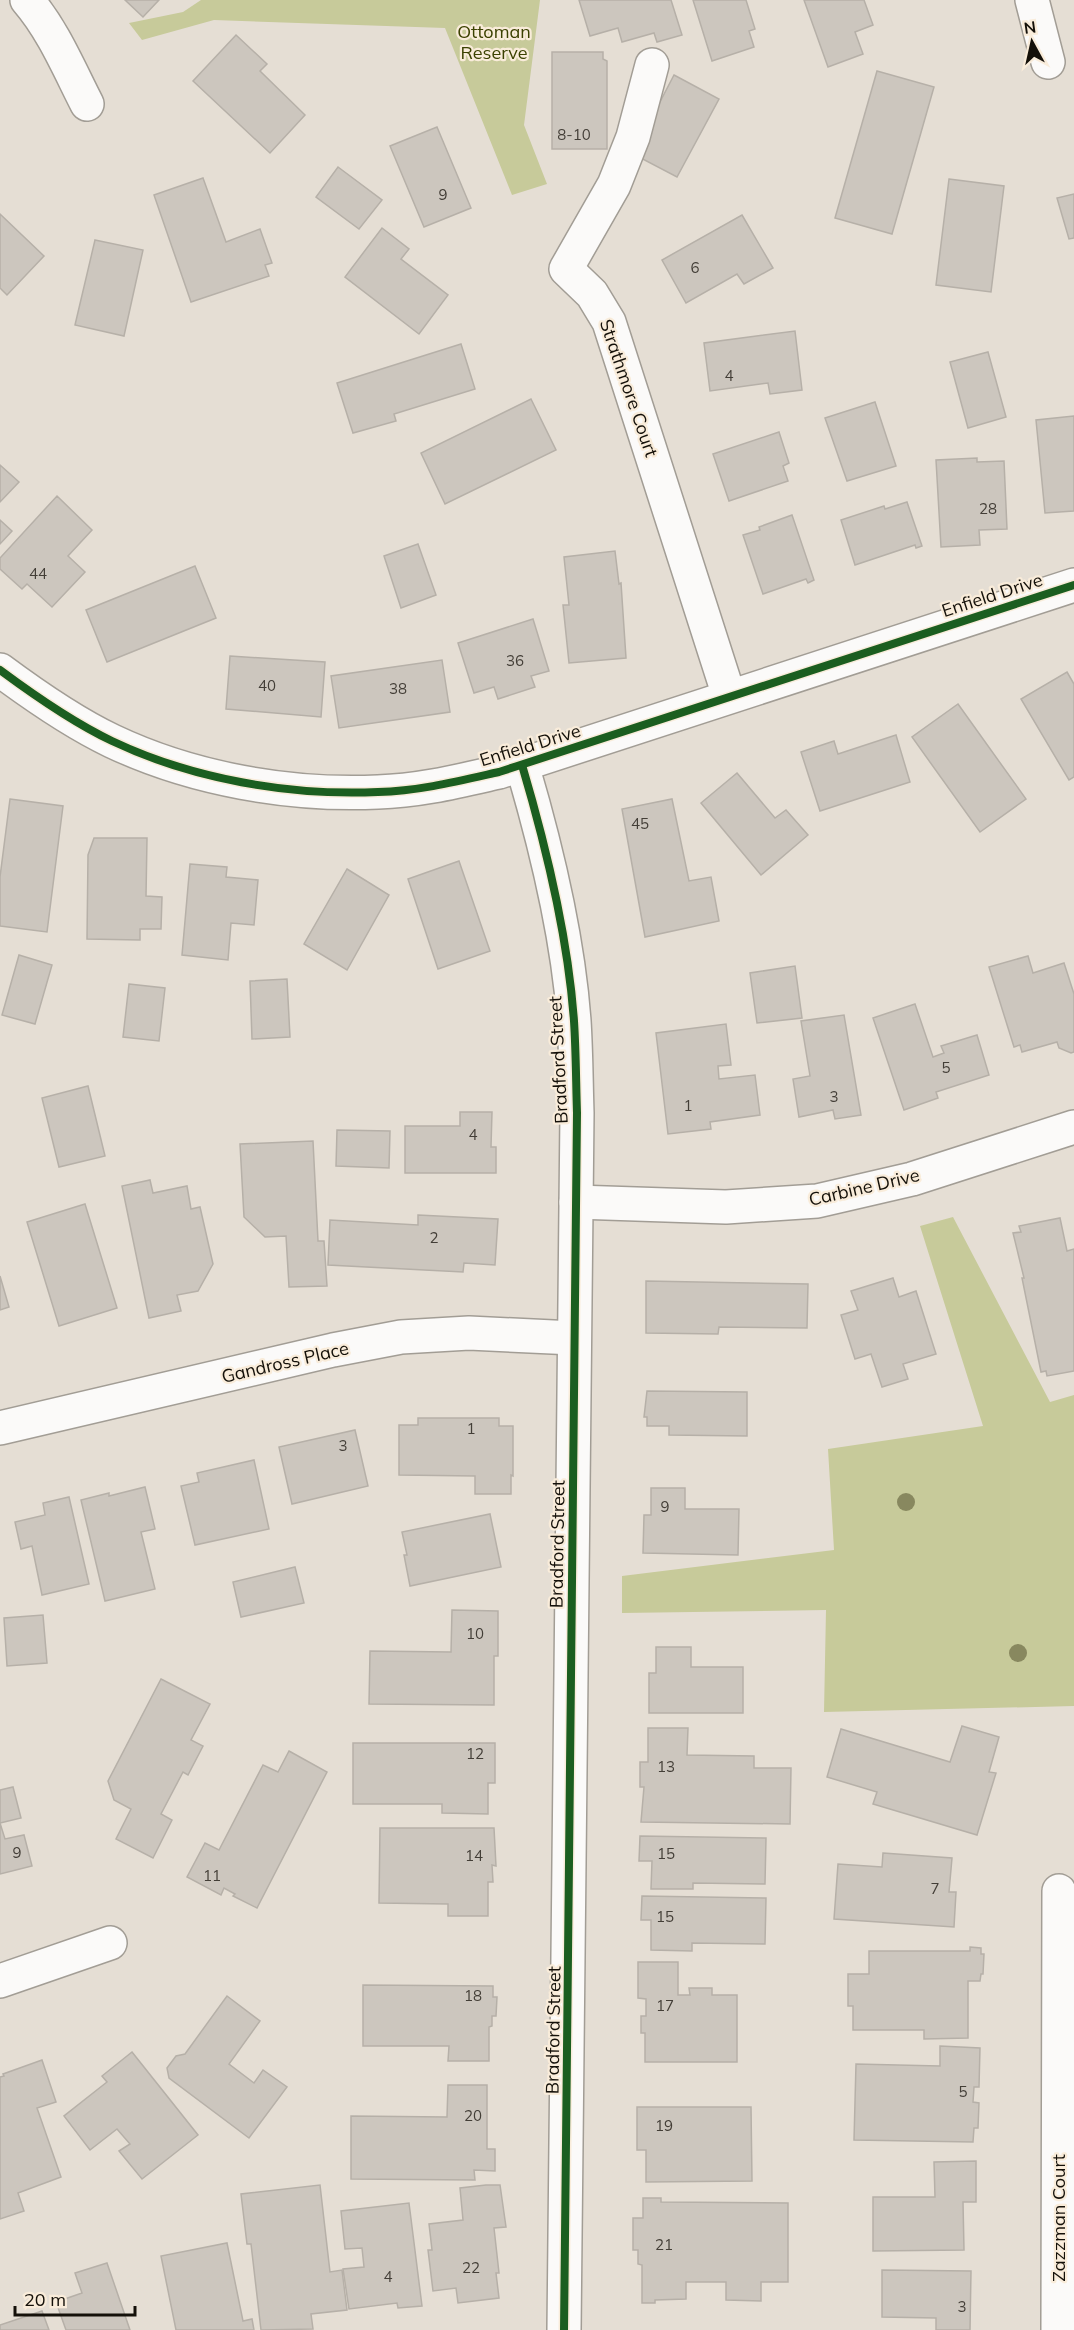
<svg xmlns="http://www.w3.org/2000/svg" width="1074" height="2330" font-family="Mulish,sans-serif">
<style>
.green{fill:#c7ca9a}
.building{fill:#ccc6be;stroke:#b6b0a8;stroke-width:1.5}
.lines{fill:none;stroke-linecap:round;stroke-linejoin:round}
.minor-casing{stroke:#a29d95;stroke-width:36}
.minor{stroke:#fbfaf9;stroke-width:33}
.cycleway-casing{stroke:#f9ecda;stroke-width:11}
.cycleway{stroke:#1b5e20;stroke-width:8}
.tree{fill:#88885f}
.labels{text-anchor:middle;dominant-baseline:central;stroke-width:4.5;stroke-linejoin:round;paint-order:stroke}
.number-label{font-size:15px;fill:#433e37}
.park-label{font-size:18px;fill:#3b4100;stroke:#f9ecda}
.street-label{font-size:18px;fill:#141009;stroke:#f9ecda}
</style>
<rect width="100%" height="100%" fill="#e5ded4"/>
<!-- green -->
<g class="green">
<path d="M 201,0 L 540,0 L 524,125 L 547,184 L 512,195 L 445,28 L 214,20 L 142,40 L 129,23 L 183,12 Z"/>
<path d="M 953,1217 L 1050,1402 L 1074,1395 L 1074,1706 L 824,1712 L 826,1610 L 622,1613 L 622,1576 L 834,1550 L 828,1449 L 983,1426 L 920,1226 Z"/>
</g>
<!-- building -->
<g class="building">
<path d="M 125,0 L 159,0 L 143,17 Z"/>
<path d="M 579,0 L 671,0 L 682,35 L 657,42 L 654,33 L 622,42 L 618,28 L 590,36 Z"/>
<path d="M 693,0 L 746,0 L 755,29 L 749,31 L 754,47 L 712,61 Z"/>
<path d="M 804,0 L 864,0 L 873,25 L 855,32 L 863,54 L 828,67 Z"/>
<path d="M 236,35 L 267,64 L 260,71 L 305,115 L 270,153 L 193,81 Z"/>
<path d="M 552,52 L 603,52 L 603,59 L 607,61 L 607,149 L 552,149 Z"/>
<path d="M 877,71 L 934,87 L 892,234 L 835,218 Z"/>
<path d="M 674,75 L 719,99 L 677,177 L 633,154 Z"/>
<path d="M 437,127 L 471,208 L 424,227 L 390,146 Z"/>
<path d="M 338,167 L 382,200 L 359,229 L 316,197 Z"/>
<path d="M 203,178 L 226,242 L 260,229 L 272,263 L 265,265 L 269,276 L 191,302 L 154,195 Z"/>
<path d="M 949,179 L 1004,186 L 991,292 L 936,285 Z"/>
<path d="M 1074,194 L 1074,238 L 1069,239 L 1057,198 Z"/>
<path d="M 0,214 L 44,256 L 7,295 L 0,288 Z"/>
<path d="M 742,215 L 773,268 L 744,284 L 737,274 L 686,303 L 662,260 Z"/>
<path d="M 382,228 L 409,249 L 401,259 L 448,295 L 419,334 L 345,277 Z"/>
<path d="M 95,240 L 143,250 L 124,336 L 75,325 Z"/>
<path d="M 795,331 L 802,390 L 770,394 L 768,383 L 710,391 L 704,343 Z"/>
<path d="M 461,344 L 475,389 L 394,414 L 396,421 L 353,433 L 337,383 Z"/>
<path d="M 988,352 L 1006,417 L 968,428 L 950,362 Z"/>
<path d="M 531,399 L 556,450 L 445,504 L 421,453 Z"/>
<path d="M 875,402 L 896,466 L 847,481 L 825,418 Z"/>
<path d="M 1074,416 L 1074,511 L 1045,513 L 1036,420 Z"/>
<path d="M 779,432 L 789,463 L 783,466 L 788,481 L 729,501 L 713,454 Z"/>
<path d="M 977,458 L 977,462 L 1004,461 L 1007,529 L 979,530 L 980,545 L 941,547 L 936,460 Z"/>
<path d="M 0,465 L 19,482 L 0,502 Z"/>
<path d="M 57,496 L 92,530 L 68,556 L 85,572 L 52,607 L 27,584 L 22,589 L 0,569 L 0,558 Z"/>
<path d="M 907,502 L 922,546 L 916,548 L 915,545 L 855,565 L 841,520 L 884,506 L 885,509 Z"/>
<path d="M 792,515 L 814,580 L 808,583 L 806,579 L 763,594 L 743,535 L 760,530 L 759,527 Z"/>
<path d="M 0,520 L 12,531 L 0,544 Z"/>
<path d="M 418,544 L 436,595 L 401,608 L 384,556 Z"/>
<path d="M 615,551 L 619,584 L 621,583 L 626,658 L 569,663 L 563,605 L 569,605 L 564,557 Z"/>
<path d="M 195,566 L 216,618 L 107,662 L 86,610 Z"/>
<path d="M 533,619 L 549,671 L 531,676 L 535,687 L 498,699 L 494,687 L 474,693 L 458,643 Z"/>
<path d="M 230,656 L 325,662 L 321,717 L 226,709 Z"/>
<path d="M 442,660 L 450,712 L 339,728 L 331,676 Z"/>
<path d="M 1067,672 L 1074,684 L 1074,777 L 1069,780 L 1021,699 Z"/>
<path d="M 958,704 L 1026,799 L 980,832 L 912,737 Z"/>
<path d="M 896,735 L 910,782 L 820,811 L 801,752 L 834,741 L 838,754 Z"/>
<path d="M 737,773 L 775,818 L 786,810 L 808,835 L 761,875 L 701,803 Z"/>
<path d="M 10,799 L 63,806 L 47,932 L 0,926 L 0,877 Z"/>
<path d="M 672,799 L 689,881 L 711,877 L 719,921 L 645,937 L 622,809 Z"/>
<path d="M 94,838 L 147,838 L 146,896 L 162,897 L 161,929 L 140,929 L 140,940 L 87,939 L 88,855 Z"/>
<path d="M 459,861 L 490,951 L 438,969 L 408,879 Z"/>
<path d="M 190,864 L 227,867 L 226,877 L 258,880 L 254,925 L 231,923 L 228,960 L 182,955 Z"/>
<path d="M 347,869 L 389,895 L 347,970 L 304,944 Z"/>
<path d="M 19,955 L 52,965 L 35,1024 L 2,1015 Z"/>
<path d="M 1028,956 L 1033,973 L 1064,963 L 1074,994 L 1074,1052 L 1071,1053 L 1059,1048 L 1057,1042 L 1022,1052 L 1020,1045 L 1014,1047 L 989,967 Z"/>
<path d="M 795,966 L 802,1018 L 757,1023 L 750,973 Z"/>
<path d="M 287,979 L 290,1037 L 252,1039 L 250,981 Z"/>
<path d="M 129,984 L 165,988 L 159,1041 L 123,1037 Z"/>
<path d="M 915,1004 L 933,1057 L 944,1053 L 941,1046 L 977,1035 L 989,1075 L 936,1092 L 938,1098 L 904,1110 L 873,1018 Z"/>
<path d="M 844,1015 L 861,1115 L 835,1119 L 833,1110 L 799,1117 L 793,1079 L 810,1076 L 801,1021 Z"/>
<path d="M 726,1024 L 731,1065 L 718,1066 L 719,1079 L 755,1075 L 760,1115 L 710,1122 L 711,1129 L 668,1134 L 656,1033 Z"/>
<path d="M 88,1086 L 105,1156 L 59,1167 L 42,1098 Z"/>
<path d="M 460,1112 L 492,1112 L 491,1147 L 496,1147 L 496,1173 L 405,1173 L 405,1126 L 460,1126 Z"/>
<path d="M 337,1130 L 390,1131 L 389,1168 L 336,1166 Z"/>
<path d="M 313,1141 L 318,1241 L 324,1241 L 327,1286 L 289,1287 L 286,1236 L 265,1237 L 244,1217 L 240,1144 Z"/>
<path d="M 150,1180 L 153,1193 L 187,1186 L 191,1209 L 200,1207 L 213,1264 L 198,1291 L 177,1295 L 181,1311 L 149,1318 L 122,1186 Z"/>
<path d="M 85,1204 L 117,1308 L 59,1326 L 27,1222 Z"/>
<path d="M 418,1215 L 498,1219 L 495,1265 L 464,1263 L 463,1272 L 328,1265 L 330,1220 L 418,1225 Z"/>
<path d="M 1060,1218 L 1067,1251 L 1074,1249 L 1074,1371 L 1047,1376 L 1046,1371 L 1041,1372 L 1022,1278 L 1024,1278 L 1013,1233 L 1021,1232 L 1019,1226 Z"/>
<path d="M 0,1276 L 9,1307 L 0,1310 Z"/>
<path d="M 893,1278 L 899,1297 L 916,1291 L 936,1354 L 903,1364 L 908,1379 L 882,1387 L 871,1354 L 855,1359 L 841,1315 L 858,1310 L 851,1291 Z"/>
<path d="M 646,1281 L 808,1284 L 807,1328 L 719,1327 L 718,1334 L 646,1333 Z"/>
<path d="M 647,1391 L 747,1392 L 747,1436 L 669,1435 L 669,1426 L 647,1426 L 647,1417 L 644,1417 Z"/>
<path d="M 418,1418 L 499,1418 L 499,1426 L 513,1426 L 513,1476 L 511,1475 L 511,1494 L 475,1494 L 475,1476 L 399,1475 L 399,1425 L 418,1425 Z"/>
<path d="M 355,1430 L 368,1486 L 292,1504 L 279,1447 Z"/>
<path d="M 254,1460 L 269,1529 L 195,1545 L 181,1486 L 199,1482 L 197,1473 Z"/>
<path d="M 145,1487 L 155,1529 L 141,1532 L 155,1589 L 105,1601 L 81,1500 L 109,1493 L 109,1496 Z"/>
<path d="M 651,1488 L 685,1488 L 685,1509 L 739,1509 L 738,1555 L 643,1553 L 644,1515 L 651,1515 Z"/>
<path d="M 69,1497 L 89,1584 L 42,1595 L 32,1546 L 21,1549 L 15,1522 L 45,1515 L 43,1503 Z"/>
<path d="M 490,1514 L 501,1567 L 410,1586 L 404,1555 L 407,1555 L 402,1532 Z"/>
<path d="M 295,1567 L 304,1603 L 241,1617 L 233,1582 Z"/>
<path d="M 452,1610 L 498,1611 L 498,1656 L 494,1656 L 494,1705 L 369,1704 L 370,1651 L 451,1652 Z"/>
<path d="M 43,1615 L 47,1663 L 7,1666 L 4,1618 Z"/>
<path d="M 656,1647 L 691,1647 L 691,1667 L 743,1667 L 743,1713 L 649,1713 L 649,1673 L 656,1673 Z"/>
<path d="M 161,1679 L 210,1704 L 191,1740 L 203,1746 L 188,1775 L 183,1772 L 161,1814 L 172,1820 L 153,1858 L 116,1839 L 131,1809 L 114,1800 L 108,1781 Z"/>
<path d="M 962,1726 L 999,1737 L 989,1772 L 996,1773 L 977,1835 L 873,1804 L 877,1792 L 827,1777 L 841,1729 L 950,1762 Z"/>
<path d="M 648,1728 L 688,1728 L 687,1755 L 754,1756 L 754,1768 L 791,1768 L 790,1824 L 641,1822 L 644,1787 L 640,1787 L 640,1762 L 648,1762 Z"/>
<path d="M 353,1743 L 495,1743 L 495,1783 L 488,1783 L 488,1814 L 442,1813 L 442,1804 L 353,1804 Z"/>
<path d="M 289,1751 L 327,1772 L 257,1908 L 233,1896 L 235,1894 L 224,1888 L 221,1895 L 187,1877 L 205,1843 L 219,1850 L 263,1765 L 278,1772 Z"/>
<path d="M 13,1787 L 21,1818 L 0,1823 L 5,1839 L 24,1835 L 32,1866 L 0,1874 L 0,1790 Z"/>
<path d="M 380,1828 L 494,1828 L 496,1866 L 492,1865 L 493,1882 L 488,1882 L 488,1916 L 448,1916 L 448,1904 L 379,1903 Z"/>
<path d="M 640,1836 L 766,1838 L 765,1884 L 693,1883 L 693,1889 L 651,1889 L 652,1861 L 639,1861 Z"/>
<path d="M 883,1853 L 952,1858 L 949,1892 L 956,1892 L 954,1927 L 834,1919 L 838,1864 L 882,1867 Z"/>
<path d="M 642,1896 L 766,1898 L 765,1944 L 692,1943 L 692,1951 L 651,1950 L 651,1920 L 641,1920 Z"/>
<path d="M 970,1947 L 981,1948 L 981,1954 L 984,1954 L 983,1974 L 981,1974 L 980,1981 L 968,1981 L 968,2038 L 924,2039 L 924,2030 L 853,2030 L 853,2006 L 848,2006 L 848,1974 L 869,1974 L 869,1951 L 970,1951 Z"/>
<path d="M 638,1962 L 678,1962 L 678,1995 L 690,1995 L 689,1988 L 712,1988 L 712,1995 L 737,1995 L 737,2062 L 645,2062 L 645,2033 L 641,2033 L 641,2016 L 646,2016 L 646,1999 L 638,1998 Z"/>
<path d="M 363,1985 L 493,1986 L 493,1997 L 497,1997 L 496,2016 L 492,2016 L 492,2026 L 489,2027 L 489,2061 L 448,2061 L 449,2046 L 363,2046 Z"/>
<path d="M 227,1996 L 260,2021 L 229,2064 L 254,2083 L 263,2070 L 287,2087 L 249,2138 L 169,2078 L 167,2068 L 176,2056 L 185,2054 Z"/>
<path d="M 940,2046 L 980,2048 L 979,2087 L 974,2087 L 973,2102 L 979,2103 L 978,2128 L 974,2128 L 973,2142 L 854,2140 L 856,2064 L 940,2066 Z"/>
<path d="M 132,2052 L 198,2135 L 142,2179 L 119,2151 L 130,2144 L 117,2129 L 90,2150 L 64,2116 L 107,2082 L 102,2076 Z"/>
<path d="M 42,2060 L 56,2102 L 37,2108 L 61,2177 L 18,2193 L 24,2211 L 0,2219 L 0,2077 L 4,2076 L 3,2074 Z"/>
<path d="M 448,2085 L 487,2085 L 487,2149 L 495,2149 L 495,2171 L 474,2170 L 475,2180 L 351,2179 L 351,2116 L 447,2117 Z"/>
<path d="M 637,2107 L 751,2107 L 752,2181 L 646,2182 L 646,2150 L 637,2150 Z"/>
<path d="M 976,2161 L 976,2202 L 963,2202 L 964,2250 L 873,2251 L 873,2197 L 935,2197 L 934,2162 Z"/>
<path d="M 320,2185 L 330,2272 L 342,2270 L 347,2310 L 311,2314 L 313,2329 L 261,2330 L 251,2244 L 247,2244 L 241,2194 Z"/>
<path d="M 486,2185 L 500,2185 L 506,2227 L 494,2228 L 499,2273 L 496,2273 L 499,2298 L 458,2303 L 456,2288 L 433,2291 L 428,2250 L 432,2250 L 429,2224 L 463,2220 L 460,2188 Z"/>
<path d="M 643,2198 L 661,2198 L 661,2202 L 788,2203 L 788,2282 L 761,2282 L 761,2301 L 726,2300 L 726,2282 L 686,2282 L 686,2299 L 655,2300 L 655,2303 L 642,2303 L 642,2265 L 638,2264 L 638,2250 L 633,2250 L 633,2218 L 643,2218 Z"/>
<path d="M 409,2203 L 422,2306 L 398,2308 L 397,2303 L 349,2309 L 343,2269 L 364,2267 L 362,2248 L 345,2249 L 341,2211 Z"/>
<path d="M 227,2243 L 243,2321 L 252,2319 L 254,2330 L 176,2330 L 161,2256 Z"/>
<path d="M 107,2263 L 130,2330 L 66,2330 L 56,2302 L 82,2293 L 75,2273 Z"/>
<path d="M 882,2270 L 971,2271 L 970,2330 L 936,2330 L 936,2318 L 882,2317 Z"/>
<path d="M 42,2311 L 49,2330 L 0,2330 L 0,2325 Z"/>
</g>
<g class="lines">
<!-- minor casing -->
<g class="minor-casing">
<g id="minor">
<path d="M 27,0 C 53,30 69,69 87,104"/>
<path d="M 1032,0 L 1048,62"/>
<path d="M 652,65 L 633,137 L 614,185 L 566,269 L 592,294 L 609,322 L 729,696"/>
<path d="M 0,670 C 35,696 72,722 112,741 C 192,779 289,796 378,792 C 419,791 459,781 499,772 L 1074,585"/>
<path d="M 522,765 C 546,846 568,937 574,1021 C 576,1052 576,1083 577,1113 L 564,2330"/>
<path d="M 576,1202 L 726,1207 L 817,1201 L 912,1179 L 1074,1127"/>
<path d="M 0,1428 L 333,1350 L 401,1337 L 469,1333 L 574,1338"/>
<path d="M 0,1981 L 110,1943"/>
<path d="M 1058,2330 L 1059,1891"/>
</g>
</g>
<!-- minor -->
<use href="#minor" class="minor"/>
<!-- cycleway casing -->
<g class="cycleway-casing">
<g id="cycleway">
<path d="M 0,670 C 35,696 72,722 112,741 C 192,779 289,796 378,792 C 419,791 459,781 499,772 L 1074,585"/>
<path d="M 522,765 C 546,846 568,937 574,1021 C 576,1052 576,1083 577,1113 L 564,2330"/>
</g>
</g>
<!-- cycleway -->
<use href="#cycleway" class="cycleway"/>
</g>
<!-- trees -->
<g class="tree">
<circle cx="906" cy="1502" r="9"/>
<circle cx="1018" cy="1653" r="9"/>
</g>
<g class="labels">
<!-- number labels -->
<g class="number-label">
<text x="574" y="134">8-10</text>
<text x="443" y="194">9</text>
<text x="695" y="267">6</text>
<text x="729" y="375">4</text>
<text x="988" y="508">28</text>
<text x="38" y="573">44</text>
<text x="515" y="660">36</text>
<text x="267" y="685">40</text>
<text x="398" y="688">38</text>
<text x="640" y="823">45</text>
<text x="946" y="1067">5</text>
<text x="834" y="1096">3</text>
<text x="688" y="1105">1</text>
<text x="473" y="1134">4</text>
<text x="434" y="1237">2</text>
<text x="471" y="1428">1</text>
<text x="343" y="1445">3</text>
<text x="665" y="1506">9</text>
<text x="475" y="1633">10</text>
<text x="475" y="1753">12</text>
<text x="666" y="1766">13</text>
<text x="17" y="1852">9</text>
<text x="666" y="1853">15</text>
<text x="474" y="1855">14</text>
<text x="212" y="1875">11</text>
<text x="935" y="1888">7</text>
<text x="665" y="1916">15</text>
<text x="473" y="1995">18</text>
<text x="665" y="2005">17</text>
<text x="963" y="2091">5</text>
<text x="473" y="2115">20</text>
<text x="664" y="2125">19</text>
<text x="664" y="2244">21</text>
<text x="471" y="2267">22</text>
<text x="388" y="2276">4</text>
<text x="962" y="2306">3</text>
</g>
<!-- park labels -->
<g class="park-label">
<text x="494" y="31">Ottoman<tspan x="494" dy="21">Reserve</tspan></text>
</g>
<!-- street labels -->
<g class="street-label">
<text transform="translate(629 388) rotate(71)">Strathmore Court</text>
<text transform="translate(992 595) rotate(-18)">Enfield Drive</text>
<text transform="translate(530 745) rotate(-17)">Enfield Drive</text>
<text transform="translate(558 1060) rotate(-93)">Bradford Street</text>
<text transform="translate(864 1187) rotate(-13)">Carbine Drive</text>
<text transform="translate(285 1362) rotate(-13)">Gandross Place</text>
<text transform="translate(557 1544) rotate(-89)">Bradford Street</text>
<text transform="translate(553 2030) rotate(-89)">Bradford Street</text>
<text transform="translate(1058 2218) rotate(-90)">Zazzman Court</text>
</g>
</g>
<!-- north arrow -->
<g transform="translate(1032 42) rotate(352)" stroke="#f9ecda" stroke-width="4.5" paint-order="stroke">
<path d="M0-4.5L10 22L0 15L-10 22Z" fill="#141009"/>
<text y="-9" font-size="16" font-weight="bold" text-anchor="middle" fill="#141009">N</text>
</g>
<!-- scale -->
<path d="M15 2306v9h120v-9" fill="none" stroke="#141009" stroke-width="3"/>
<text x="24" y="2306" font-size="18" fill="#141009" stroke="#f9ecda" stroke-width="4.5" paint-order="stroke">20 m</text>
</svg>
